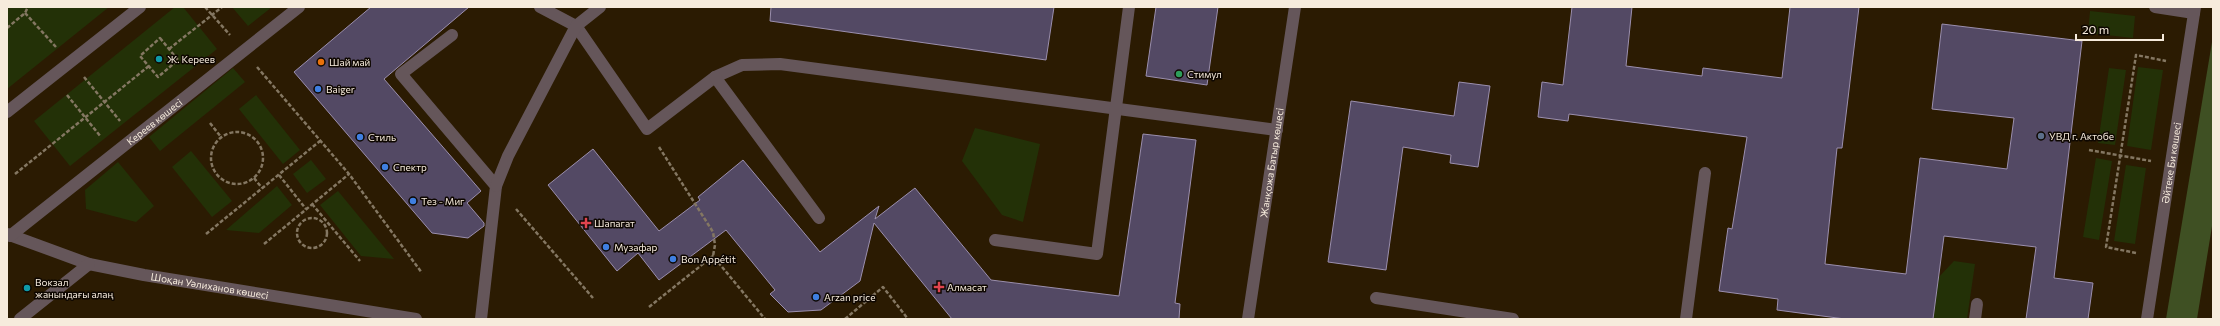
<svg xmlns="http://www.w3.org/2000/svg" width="2220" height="326" font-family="Commissioner,sans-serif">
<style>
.green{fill:#233107}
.forest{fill:#3f5023}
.building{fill:#534964;stroke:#9b8fae}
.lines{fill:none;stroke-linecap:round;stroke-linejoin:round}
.path{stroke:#847762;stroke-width:2.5;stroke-dasharray:4 2;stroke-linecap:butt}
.minor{stroke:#65565a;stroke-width:12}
.culture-dot{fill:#0f9aa8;stroke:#0e0701;stroke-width:1.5}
.food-dot{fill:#e8710a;stroke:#0e0701;stroke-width:1.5}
.leisure-dot{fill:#2e9e5b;stroke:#0e0701;stroke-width:1.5}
.shop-dot{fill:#3f7fe0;stroke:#0e0701;stroke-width:1.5}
.service-dot{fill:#5c6f8a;stroke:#0e0701;stroke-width:1.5}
.health-dot{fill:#e0444e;stroke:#0e0701;stroke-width:1.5}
.labels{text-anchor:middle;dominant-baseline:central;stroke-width:3;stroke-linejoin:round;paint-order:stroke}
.poi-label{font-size:10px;fill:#f6ebdc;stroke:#0e0701;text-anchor:start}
.street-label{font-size:10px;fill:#f6ebdc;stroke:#0e0701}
</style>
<rect width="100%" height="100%" fill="#2b1b02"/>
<!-- green -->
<g class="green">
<path d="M 7,7 L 109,7 L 7,89 Z"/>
<path d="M 175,7 L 183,7 L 217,49 L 70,166 L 34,121 Z"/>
<path d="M 232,7 L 272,7 L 248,26 Z"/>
<path d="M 2090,11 L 2135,16 L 2133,38 L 2088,33 Z"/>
<path d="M 2138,67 L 2163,70 L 2151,150 L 2127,146 Z"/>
<path d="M 233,68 L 245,82 L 160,151 L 149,137 Z"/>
<path d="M 2109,68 L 2126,70 L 2115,145 L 2098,143 Z"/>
<path d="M 256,95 L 300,150 L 283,164 L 239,109 Z"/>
<path d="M 975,128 L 1040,144 L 1023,222 L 1002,215 L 962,161 Z"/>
<path d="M 191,151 L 232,201 L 212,217 L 172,167 Z"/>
<path d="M 2096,158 L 2112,161 L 2099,240 L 2083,237 Z"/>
<path d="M 311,160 L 326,179 L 307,193 L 293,174 Z"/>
<path d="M 118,162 L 154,206 L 136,222 L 86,209 L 85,190 Z"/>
<path d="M 2126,165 L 2146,168 L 2135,244 L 2114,241 Z"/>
<path d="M 277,186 L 292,205 L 259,233 L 226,230 Z"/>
<path d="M 338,191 L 394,259 L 361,256 L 320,205 Z"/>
<path d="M 1954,261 L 1975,264 L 1967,319 L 1933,319 L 1938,278 Z"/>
</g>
<!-- forest -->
<path class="forest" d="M 2213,36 L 2213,220 L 2197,319 L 2166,319 Z"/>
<!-- building -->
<g class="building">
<path d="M 371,7 L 469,7 L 384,79 L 481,191 L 467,203 L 484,223 L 484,226 L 468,238 L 432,233 L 294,72 Z"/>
<path d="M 771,7 L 1054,7 L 1046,60 L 770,21 Z"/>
<path d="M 1156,7 L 1218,7 L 1207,85 L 1146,76 Z"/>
<path d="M 1572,7 L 1632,7 L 1626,66 L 1702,76 L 1703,68 L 1782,78 L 1790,7 L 1859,7 L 1842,148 L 1837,148 L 1825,264 L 1906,274 L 1920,158 L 2007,169 L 2014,118 L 1932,109 L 1942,24 L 2082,41 L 2054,278 L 2093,283 L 2088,319 L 2026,319 L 2036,247 L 1944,236 L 1933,319 L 1845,319 L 1777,310 L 1778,299 L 1719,291 L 1728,228 L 1732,229 L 1747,137 L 1569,114 L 1568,121 L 1538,117 L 1542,82 L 1563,85 Z"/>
<path d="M 1459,82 L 1490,86 L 1478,167 L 1450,163 L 1451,155 L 1403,147 L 1386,270 L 1328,262 L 1351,101 L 1454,116 Z"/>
<path d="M 1143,134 L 1196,140 L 1175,303 L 1180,304 L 1179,319 L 952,319 L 874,223 L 860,281 L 821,310 L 788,312 L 770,294 L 775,290 L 726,230 L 659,280 L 638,253 L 617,271 L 548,185 L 593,149 L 659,231 L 700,200 L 698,197 L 743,160 L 820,252 L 879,206 L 875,219 L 915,188 L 991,280 L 1119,296 Z"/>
</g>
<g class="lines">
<!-- path -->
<g class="path">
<path d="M 205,7 L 230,35"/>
<path d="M 25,13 L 56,47"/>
<path d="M 7,28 L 25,13 L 28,7"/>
<path d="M 160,38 L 178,60 L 158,77 L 140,56 Z"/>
<path d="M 169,49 L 222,7"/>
<path d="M 257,67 L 349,174 L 422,273"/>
<path d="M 84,77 L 120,121"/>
<path d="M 67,95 L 101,137"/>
<path d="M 210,123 L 221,137"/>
<circle cx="237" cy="158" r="26"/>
<path d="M 659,147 L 713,232 L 715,245 L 713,256"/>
<path d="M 2089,150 L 2151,161"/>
<path d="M 15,174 L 149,66"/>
<path d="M 279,175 L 306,209"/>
<path d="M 254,178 L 262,188"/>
<path d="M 312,204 L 360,261"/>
<path d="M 516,209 L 593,298"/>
<circle cx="312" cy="233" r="15"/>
<path d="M 206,234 L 320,141"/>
<path d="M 264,244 L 349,174"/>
<path d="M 2136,253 L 2106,247 L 2136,55 L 2166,61"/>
<path d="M 649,307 L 713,256 L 765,319"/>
<path d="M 845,319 L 883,287 L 908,319"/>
</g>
<!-- minor -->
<g class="minor">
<path d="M 540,7 L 576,26 L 647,129 L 715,77 L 742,65 L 780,64 L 1277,130"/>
<path d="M 2155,7 L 2194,13"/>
<path d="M 452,35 L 401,74 L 496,186 L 481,319"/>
<path d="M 715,77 L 819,218"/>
<path d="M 7,112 L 140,7"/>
<path d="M 496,186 L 508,156 L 576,26 L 600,7"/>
<path id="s1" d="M 7,234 L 89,264 L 144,275 L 416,319"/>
<path id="s2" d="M 10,236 L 299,7"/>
<path d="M 995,240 L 1097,254 L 1129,7"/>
<path d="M 1376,298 L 1513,319"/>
<path d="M 20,319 L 89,264"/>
<path id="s3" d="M 1248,319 L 1295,7"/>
<path d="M 1686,319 L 1705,173"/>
<path d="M 1975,319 L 1977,304"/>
<path id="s4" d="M 2147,319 L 2195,7"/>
</g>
</g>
<!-- markers -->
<g class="culture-dot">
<circle cx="159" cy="59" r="4"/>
<circle cx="27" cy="288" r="4"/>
</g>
<circle class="food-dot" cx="321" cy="62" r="4"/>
<circle class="leisure-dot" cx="1179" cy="74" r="4"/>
<g class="shop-dot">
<circle cx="318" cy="89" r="4"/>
<circle cx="360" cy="137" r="4"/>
<circle cx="385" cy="167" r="4"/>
<circle cx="413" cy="201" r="4"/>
<circle cx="606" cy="247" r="4"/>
<circle cx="673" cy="259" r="4"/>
<circle cx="816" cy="297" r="4"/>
</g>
<circle class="service-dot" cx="2041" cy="136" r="4"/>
<g class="health-dot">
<path d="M584 217h4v4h4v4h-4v4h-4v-4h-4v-4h4z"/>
<path d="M937 281h4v4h4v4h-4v4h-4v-4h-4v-4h4z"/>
</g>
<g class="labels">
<!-- poi labels -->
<g class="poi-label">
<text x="167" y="59">Ж. Кереев</text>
<text x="329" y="62">Шай май</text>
<text x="1187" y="74">Стимул</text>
<text x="326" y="89">Baiger</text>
<text x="2049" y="136">УВД г. Актобе</text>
<text x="368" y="137">Стиль</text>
<text x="393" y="167">Спектр</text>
<text x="421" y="201">Тез - Миг</text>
<text x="594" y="223">Шапагат</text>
<text x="614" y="247">Музафар</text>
<text x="681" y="259">Bon Appétit</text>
<text x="35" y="282">Вокзал<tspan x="35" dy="12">жанындағы алаң</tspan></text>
<text x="947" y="287">Алмасат</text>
<text x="824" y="297">Arzan price</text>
</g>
<!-- street labels -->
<g class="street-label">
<text stroke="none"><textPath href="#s2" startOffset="184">Кереев көшесі</textPath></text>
<text stroke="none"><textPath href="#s3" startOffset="158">Жанқожа Батыр көшесі</textPath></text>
<text stroke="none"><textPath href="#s4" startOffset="158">Әйтеке Би көшесі</textPath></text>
<text stroke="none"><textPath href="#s1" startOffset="210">Шоқан Уәлиханов көшесі</textPath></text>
</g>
</g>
<!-- border -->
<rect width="2220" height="326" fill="none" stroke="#f6ebdc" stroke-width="16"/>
<!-- scale -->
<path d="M2076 34v6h87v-6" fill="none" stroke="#f6ebdc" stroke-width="2"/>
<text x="2082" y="34" font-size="12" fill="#f6ebdc" stroke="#0e0701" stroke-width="3" paint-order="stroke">20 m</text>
</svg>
